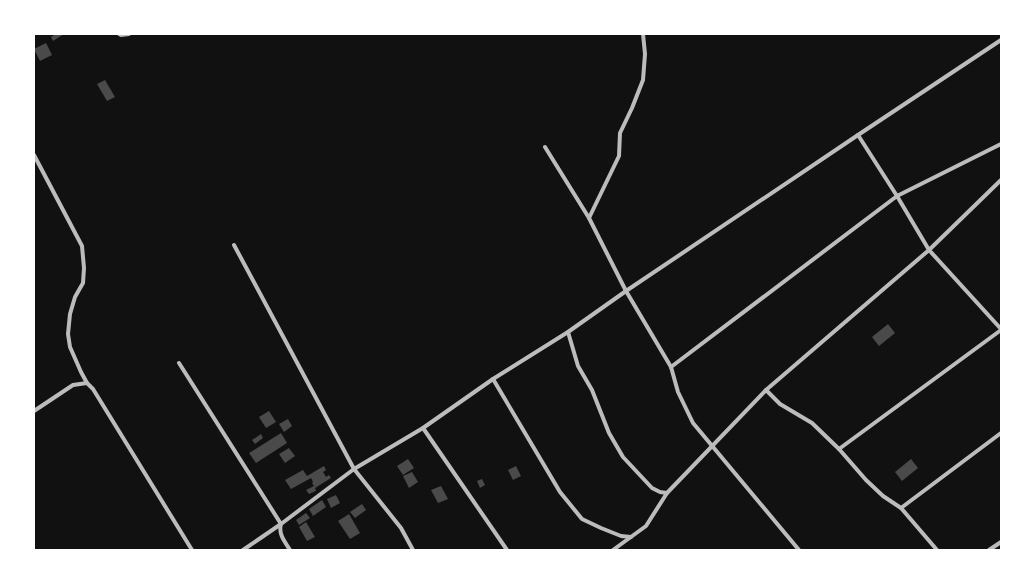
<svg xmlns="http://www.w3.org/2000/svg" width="1035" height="584" font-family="Commissioner,sans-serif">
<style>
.building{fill:#4a4a4a}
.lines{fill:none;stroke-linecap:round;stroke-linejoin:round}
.minor{stroke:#bcbcbc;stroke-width:4}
</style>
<rect width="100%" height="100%" fill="#111"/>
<!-- building -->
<g class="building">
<path d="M 56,34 L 64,34 L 53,41 L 51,37 Z"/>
<path d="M 46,43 L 52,55 L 40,61 L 34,49 Z"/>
<path d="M 105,80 L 115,97 L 107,101 L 97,84 Z"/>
<path d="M 888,324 L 895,333 L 879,346 L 872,337 Z"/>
<path d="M 269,411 L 276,422 L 266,428 L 259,417 Z"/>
<path d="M 288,419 L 292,426 L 284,432 L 279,424 Z"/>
<path d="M 281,433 L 287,443 L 256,463 L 249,453 Z"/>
<path d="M 261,434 L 263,438 L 255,444 L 252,440 Z"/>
<path d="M 289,448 L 295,456 L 285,463 L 279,454 Z"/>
<path d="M 408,459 L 414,468 L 403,475 L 397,466 Z"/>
<path d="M 911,459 L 918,468 L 902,481 L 895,472 Z"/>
<path d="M 324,466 L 326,470 L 323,472 L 326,477 L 329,475 L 331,478 L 315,488 L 316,491 L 309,494 L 306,490 L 314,486 L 312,483 L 313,482 L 311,478 L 291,489 L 285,480 L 303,470 L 307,476 Z"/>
<path d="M 516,466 L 521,476 L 513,480 L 508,470 Z"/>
<path d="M 412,472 L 418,482 L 409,488 L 403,476 Z"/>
<path d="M 482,479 L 485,485 L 480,488 L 477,481 Z"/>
<path d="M 441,486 L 448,499 L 438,503 L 431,490 Z"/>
<path d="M 336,495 L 340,503 L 331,508 L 327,499 Z"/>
<path d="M 322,500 L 326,507 L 313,516 L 309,509 Z"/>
<path d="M 362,504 L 366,510 L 355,518 L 350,512 Z"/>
<path d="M 306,513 L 310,518 L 299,525 L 296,520 Z"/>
<path d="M 349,514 L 360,533 L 350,539 L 338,521 Z"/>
<path d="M 306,522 L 315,537 L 307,541 L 299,527 Z"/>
</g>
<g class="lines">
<!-- minor -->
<g class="minor">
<path d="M 119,34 L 121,35 L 129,34"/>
<path d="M 545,147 L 589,218 L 626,291 L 671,367 L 678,392 L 693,423 L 799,550"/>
<path d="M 34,155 L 82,246 L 84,268 L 83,283 L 75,297 L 70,314 L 68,334 L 70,347 L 81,372 L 87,383 L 93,389 L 192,550"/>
<path d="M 1001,180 L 929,250 L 1001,329"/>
<path d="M 589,218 L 619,156 L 620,133 L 632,108 L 643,80 L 645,54 L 643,34"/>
<path d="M 234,245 L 354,469 L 401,528 L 413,550"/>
<path d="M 568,332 L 578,366 L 592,390 L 609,433 L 623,457 L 652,488 L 660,492 L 667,493"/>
<path d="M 179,363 L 281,524 C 278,534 285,542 290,550"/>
<path d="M 671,367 L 897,196 L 1001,144"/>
<path d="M 493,379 L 560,492 L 582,519 L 601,528 L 621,536 L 631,537"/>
<path d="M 766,390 L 780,404 L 812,423 L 839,449 L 866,480 L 883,496 L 901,508 L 937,550"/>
<path d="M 34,411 L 73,385 L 87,383"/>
<path d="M 423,428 L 507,550"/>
<path d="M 839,449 L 1001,330"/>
<path d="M 901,508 L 1001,433"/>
<path d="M 243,550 L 281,524 L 354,469 L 423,428 L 493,379 L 568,332 L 626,291 L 858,135 L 1001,40"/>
<path d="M 613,550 L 646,526 L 667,493 L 766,390 L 929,250 L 897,196 L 858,135"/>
<path d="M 989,550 L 1001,542"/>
</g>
</g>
<!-- border -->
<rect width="1035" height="584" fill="none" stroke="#ffffff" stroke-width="70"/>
</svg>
